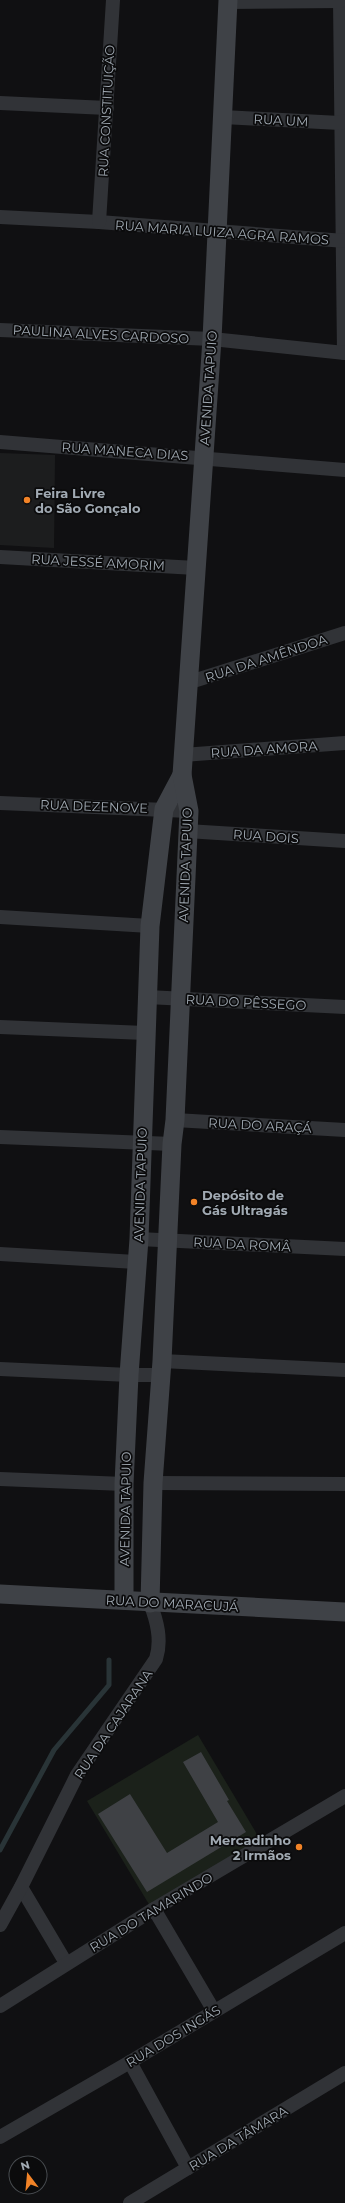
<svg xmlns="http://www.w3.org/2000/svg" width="345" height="2203" font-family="Montserrat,sans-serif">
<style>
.built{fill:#1c1d1e}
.green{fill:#1b211a}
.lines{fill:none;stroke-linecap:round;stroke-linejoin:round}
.stream{stroke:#293437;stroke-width:5}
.building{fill:#3f4145}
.street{stroke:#313337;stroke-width:14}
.secondary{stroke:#3f4247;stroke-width:19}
.poi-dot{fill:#f28327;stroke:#0b0b0c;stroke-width:1.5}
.labels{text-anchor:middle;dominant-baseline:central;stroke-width:3.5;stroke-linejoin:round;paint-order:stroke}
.street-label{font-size:13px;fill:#a1aab3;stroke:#0b0b0c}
.poi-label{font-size:13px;font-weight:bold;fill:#a1aab3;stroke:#0b0b0c;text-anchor:start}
</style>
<rect width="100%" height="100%" fill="#101012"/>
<!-- built -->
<path class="built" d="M 0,453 L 55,455 L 54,548 L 0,545 Z"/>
<!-- green -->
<path class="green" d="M 198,1735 L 261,1841 L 150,1906 L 87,1801 Z"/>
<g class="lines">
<!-- stream -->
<path class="stream" d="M 0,1850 L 54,1750 L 109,1685 L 109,1660"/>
</g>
<!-- building -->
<path class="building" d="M 201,1752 L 229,1800 L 227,1801 L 246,1832 L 147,1892 L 98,1814 L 130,1794 L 167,1853 L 218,1822 L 183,1762 Z"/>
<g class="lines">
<!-- street -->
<g class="street">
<path d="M 340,0 L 344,353"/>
<path d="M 228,2 L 340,1"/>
<path d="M 0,103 L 107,108"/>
<path d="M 223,117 L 340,123 L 345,121"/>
<path d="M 0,217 L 99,222 L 345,241"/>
<path d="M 99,222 L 113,0"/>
<path d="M 0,330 L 212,339 L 345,353"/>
<path d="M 0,442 L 345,470"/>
<path d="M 0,557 L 196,568"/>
<path d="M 187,683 L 345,633"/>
<path d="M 183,755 L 345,743"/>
<path d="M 0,803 L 189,811"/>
<path d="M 187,831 L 345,841"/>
<path d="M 0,917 L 150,926"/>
<path d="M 147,997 L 345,1007"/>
<path d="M 0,1027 L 145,1033"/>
<path d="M 175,1120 L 345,1130"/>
<path d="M 0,1137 L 172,1144"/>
<path d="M 139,1239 L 345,1249"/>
<path d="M 0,1254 L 136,1262"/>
<path d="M 162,1361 L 345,1370"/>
<path d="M 0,1369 L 129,1375 L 161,1375"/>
<path d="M 0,1479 L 124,1484"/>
<path d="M 153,1483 L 345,1484"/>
<path d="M 21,1887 L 66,1963"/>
<path d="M 154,1909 L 214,2011"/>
<path d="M 0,1925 L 21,1887 L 77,1775 L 156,1659 C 162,1640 157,1621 150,1603"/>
<path d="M 0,2006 L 154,1909 L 345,1796"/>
<path d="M 130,2062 L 188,2168"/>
<path d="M 0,2137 L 130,2062 L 345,1933"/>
<path d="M 130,2203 L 345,2073"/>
</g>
<!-- secondary -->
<g class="secondary">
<path d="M 0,1594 L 345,1612"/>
<path d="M 124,1600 L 124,1484 L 129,1375 L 139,1239 L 150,926 L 164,809 L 182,775"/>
<path d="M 150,1603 L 153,1483 L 162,1361 L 172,1144 L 175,1120 L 189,811 L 182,775 L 212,339 L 228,0"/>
</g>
</g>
<!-- markers -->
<g class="poi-dot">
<circle cx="27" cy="500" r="4"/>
<circle cx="194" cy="1202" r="4"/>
<circle cx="299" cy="1847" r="4"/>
</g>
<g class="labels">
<!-- street labels -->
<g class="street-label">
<text transform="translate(106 111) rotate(-87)">RUA CONSTITUIÇÃO</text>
<text transform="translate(281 120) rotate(3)">RUA UM</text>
<text transform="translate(222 232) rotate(4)">RUA MARIA LUIZA AGRA RAMOS</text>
<text transform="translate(101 334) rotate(3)">PAULINA ALVES CARDOSO</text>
<text transform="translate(208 388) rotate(-86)">AVENIDA TAPUIO</text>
<text transform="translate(125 451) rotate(4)">RUA MANECA DIAS</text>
<text transform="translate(98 562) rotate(3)">RUA JESSÉ AMORIM</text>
<text transform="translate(266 658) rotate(-18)">RUA DA AMÊNDOA</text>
<text transform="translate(264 749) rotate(-4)">RUA DA AMORA</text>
<text transform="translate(94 806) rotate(2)">RUA DEZENOVE</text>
<text transform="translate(266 836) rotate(4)">RUA DOIS</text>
<text transform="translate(185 865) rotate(-88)">AVENIDA TAPUIO</text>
<text transform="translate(246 1002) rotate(3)">RUA DO PÊSSEGO</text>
<text transform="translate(260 1125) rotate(3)">RUA DO ARAÇÁ</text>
<text transform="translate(140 1185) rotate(-88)">AVENIDA TAPUIO</text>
<text transform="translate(242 1244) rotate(3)">RUA DA ROMÂ</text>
<text transform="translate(125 1509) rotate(-89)">AVENIDA TAPUIO</text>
<text transform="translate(172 1603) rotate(3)">RUA DO MARACUJÁ</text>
<text transform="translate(113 1724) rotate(-56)">RUA DA CAJARANA</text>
<text transform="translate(151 1912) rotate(-31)">RUA DO TAMARINDO</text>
<text transform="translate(173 2036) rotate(-31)">RUA DOS INGÁS</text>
<text transform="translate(238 2138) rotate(-31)">RUA DA TÂMARA</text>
</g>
<!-- poi labels -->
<g class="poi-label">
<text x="35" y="493">Feira Livre<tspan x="35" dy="15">do São Gonçalo</tspan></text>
<text x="202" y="1195">Depósito de<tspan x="202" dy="15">Gás Ultragás</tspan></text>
<text x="291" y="1840" text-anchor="end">Mercadinho<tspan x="291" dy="15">2 Irmãos</tspan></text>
</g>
</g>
<!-- north arrow -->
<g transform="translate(28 2175) rotate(344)"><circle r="19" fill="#0b0b0c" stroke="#474b4f"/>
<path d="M0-3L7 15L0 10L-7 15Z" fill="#f28327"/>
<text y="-6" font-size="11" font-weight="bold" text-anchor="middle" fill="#a1aab3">N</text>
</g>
</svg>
